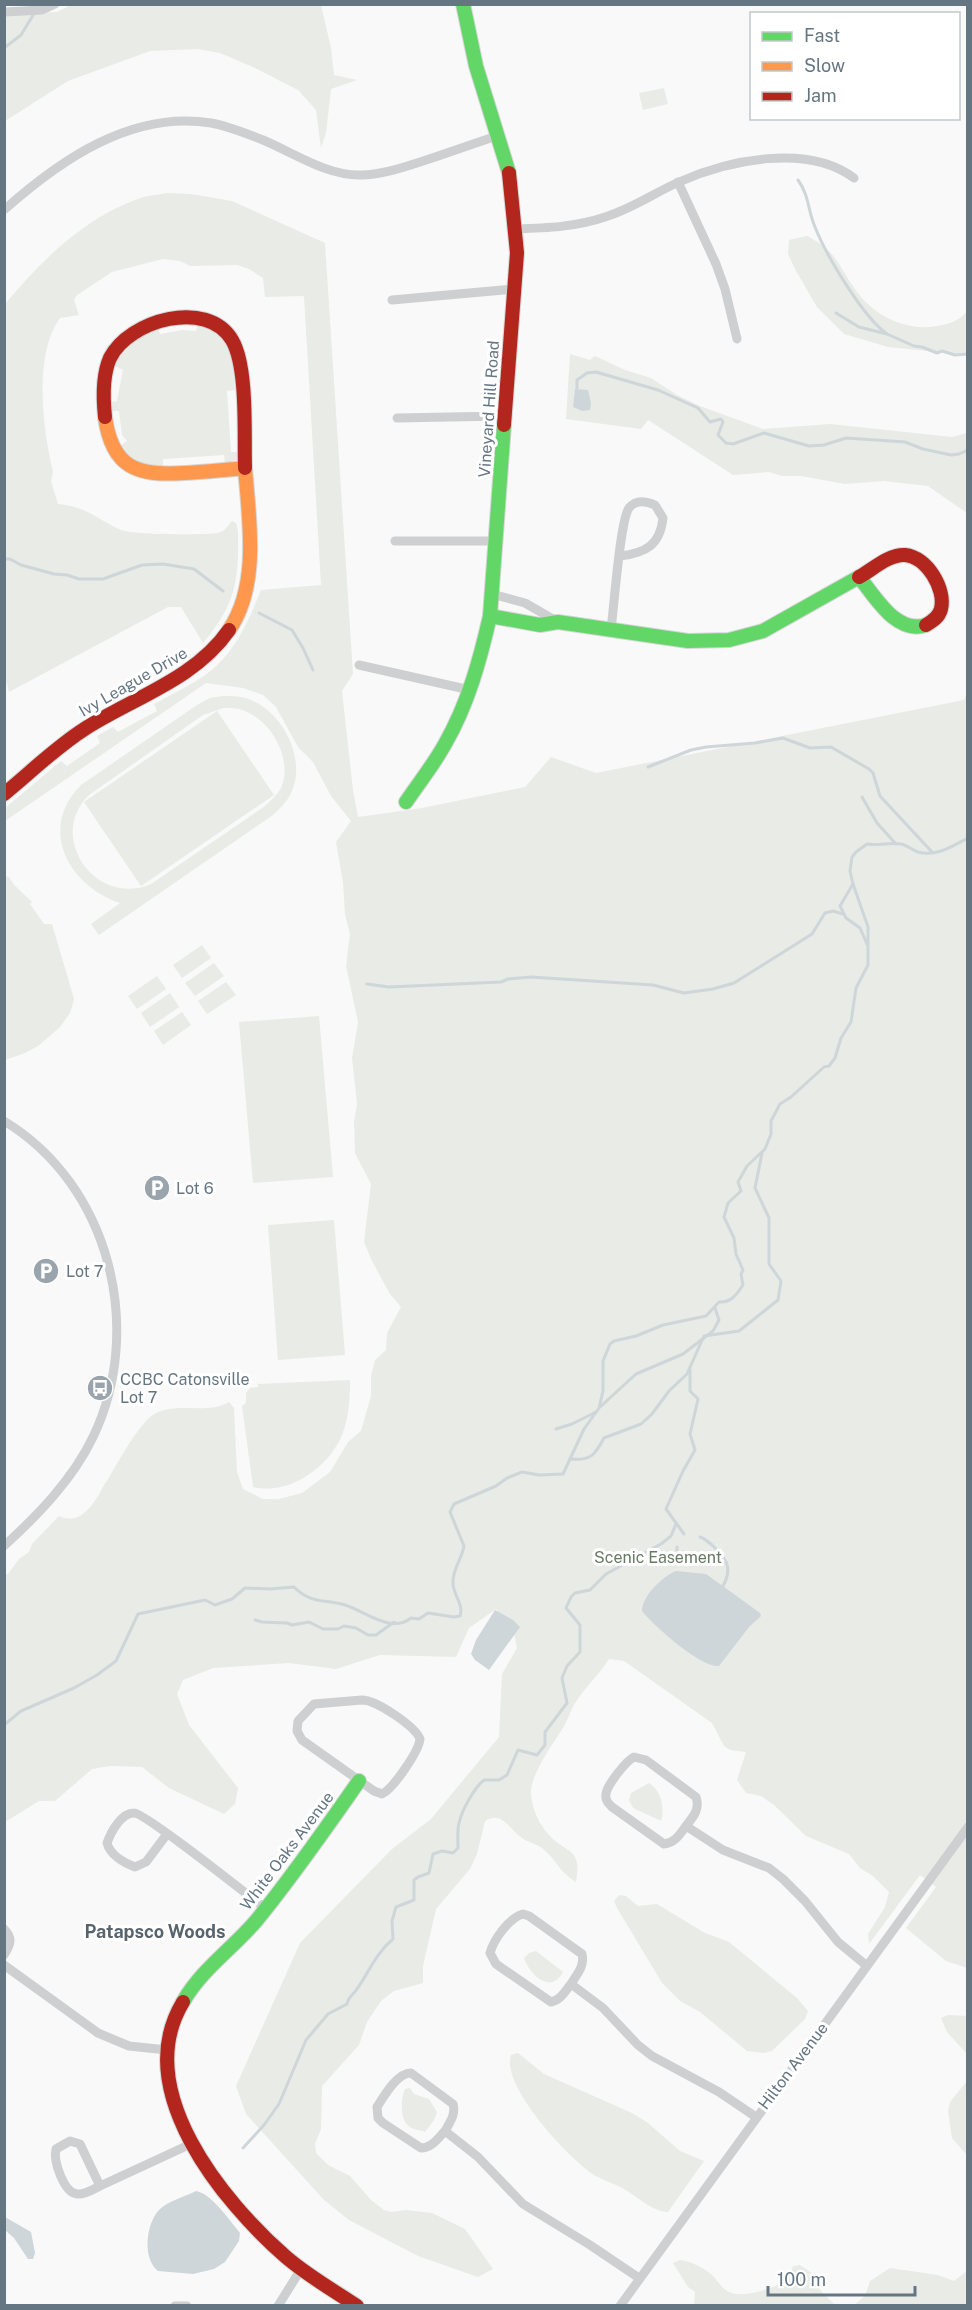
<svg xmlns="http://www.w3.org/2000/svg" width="972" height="2310" font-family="'Public Sans',sans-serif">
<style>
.green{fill:#e8ebe6;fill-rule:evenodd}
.water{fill:#ced6d9}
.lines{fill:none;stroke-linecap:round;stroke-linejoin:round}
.stream{stroke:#ced6d9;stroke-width:3}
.fast-casing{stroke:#d5d6d7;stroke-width:16}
.slow-casing{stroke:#d5d6d7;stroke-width:16}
.jam-casing{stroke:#d5d6d7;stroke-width:16}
.street{stroke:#cecfd0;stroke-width:9}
.fast{stroke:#63d668;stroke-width:14}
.slow{stroke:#ff974d;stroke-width:14}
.jam{stroke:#b3261e;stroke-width:14}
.labels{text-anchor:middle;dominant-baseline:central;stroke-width:6;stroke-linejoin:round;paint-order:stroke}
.street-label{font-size:16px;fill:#657683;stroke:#fff}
.poi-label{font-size:16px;fill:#657683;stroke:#fff;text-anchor:start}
.park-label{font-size:16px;fill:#687a64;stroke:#fff}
.neighbourhood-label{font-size:18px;font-weight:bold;fill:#57646e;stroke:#fff}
</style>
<rect width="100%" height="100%" fill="#f9f9f9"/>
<!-- green -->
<g class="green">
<path d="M 73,4 L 321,5 L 331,48 L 334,75 L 357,80 L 331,89 L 326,133 L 321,148 L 316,110 L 298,90 L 253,67 L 220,53 L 198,49 L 150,51 L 68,81 L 5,121 L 4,14 L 57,12 Z"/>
<path d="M 664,88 L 668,104 L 643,110 L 639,93 Z"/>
<path d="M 167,193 L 191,194 L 232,201 L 325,243 L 353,674 L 342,691 L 353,790 L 358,817 L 422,808 L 525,787 L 551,757 L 596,773 L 964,700 L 967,693 L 967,1968 L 946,1961 L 906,1928 L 936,1887 L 920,1875 L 869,1944 L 868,1934 L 885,1907 L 889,1892 L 873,1876 L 860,1868 L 849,1854 L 806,1836 L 774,1805 L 761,1796 L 746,1793 L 737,1780 L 746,1752 L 730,1750 L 724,1746 L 712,1723 L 624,1661 L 609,1659 C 599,1675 585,1687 575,1703 C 570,1711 568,1720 563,1728 C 554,1742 529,1777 531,1794 C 532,1809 539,1824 549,1835 C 568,1855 582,1847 576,1882 C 557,1870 558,1861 543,1849 C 538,1844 529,1843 522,1838 C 509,1829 502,1810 485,1821 L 477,1854 L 470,1869 L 436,1909 L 423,1966 L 423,1983 L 394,1991 L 381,2001 L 367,2022 L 359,2045 L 322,2086 L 321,2129 L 315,2144 L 316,2153 L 328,2165 L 350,2176 L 371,2200 L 384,2210 L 391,2212 L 406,2210 L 432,2213 L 465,2229 L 493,2269 L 478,2277 L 418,2256 L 349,2220 L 324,2200 L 246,2114 L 236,2086 L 300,1943 L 392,1849 L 431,1819 L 499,1737 L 502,1674 L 517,1648 L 514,1633 L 496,1609 L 469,1628 L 456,1657 L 380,1655 L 336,1669 L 289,1663 L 213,1668 L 183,1680 L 177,1694 L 189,1725 L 238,1788 L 235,1804 L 224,1814 L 169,1788 L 142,1767 L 110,1766 L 92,1769 L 55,1801 L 39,1801 L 5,1822 L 5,1575 L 8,1574 L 19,1559 L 29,1552 L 32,1544 L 59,1516 C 67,1520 77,1520 84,1513 C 93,1506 98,1496 103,1487 C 117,1465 129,1440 146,1421 C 168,1397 204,1417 229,1402 L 234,1408 L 237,1472 L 243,1489 L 263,1499 L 279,1499 L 302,1493 L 330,1472 L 348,1442 L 361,1431 L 371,1396 L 371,1376 L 375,1360 L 386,1350 L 387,1333 L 401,1307 L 390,1294 L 372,1261 L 364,1242 L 371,1184 L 355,1153 L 354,1122 L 357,1104 L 352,1058 L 358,1022 L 346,966 L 350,934 L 345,914 L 343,882 L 336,842 L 351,821 L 331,796 L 313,762 L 298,747 L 276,707 L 263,695 L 243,688 L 206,683 L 5,821 L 5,808 L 61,761 L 67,766 L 100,743 L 97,736 L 113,727 L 118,732 L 157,711 L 154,704 C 172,694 192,685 208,673 C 235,653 249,620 261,590 L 321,585 L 304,296 L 265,297 L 263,278 L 249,269 L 237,265 L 190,266 L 180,261 L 163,259 L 112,272 L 77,295 L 74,300 L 79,315 L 60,318 C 33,355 43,431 53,472 L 51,481 L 58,504 C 88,507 96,519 121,530 C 132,535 205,535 218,533 C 225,531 228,526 232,521 L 236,523 L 238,531 C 239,581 236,604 203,643 L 181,607 L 168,607 L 9,692 L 4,673 L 5,304 C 40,262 82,220 135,200 C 144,196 156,195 167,193 Z"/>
<path d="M 807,236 C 840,252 840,272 861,297 C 878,317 905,329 930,327 C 945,325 958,323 967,311 L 967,355 L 888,347 L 844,334 L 817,307 L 795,269 L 788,254 L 789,240 Z"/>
<path d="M 198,324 C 232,337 233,359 235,390 L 227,391 L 231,452 L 239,452 L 237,460 L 225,463 L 224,455 L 163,459 L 163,467 C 146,467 130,460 120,446 L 127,441 L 122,435 L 119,411 L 111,411 L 111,402 L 117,401 L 123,370 L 115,366 L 116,362 L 138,336 L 157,326 L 160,334 L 183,330 L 196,331 Z"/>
<path d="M 570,354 L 590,360 L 595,356 L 625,370 L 651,378 L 677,395 L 700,406 L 763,429 L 830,424 L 952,437 L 967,433 L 967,513 L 928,486 L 884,481 L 845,484 L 801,476 L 782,476 L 769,472 L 733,475 L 648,420 L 641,429 L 566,419 Z"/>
<path d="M 223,696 C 232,696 242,696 251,700 C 284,714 307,760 291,793 C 287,802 280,808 273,815 L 99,935 L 91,924 L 120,903 C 69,886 37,829 81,785 L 197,705 L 210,698 ZM 224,708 C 232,708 240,708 247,712 C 273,723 293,761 281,788 C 277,795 271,800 265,806 L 151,884 C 96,908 46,837 89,795 L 203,715 Z"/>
<path d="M 217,711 L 274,795 L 141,886 L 84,802 Z"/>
<path d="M 5,876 L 9,877 L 14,885 L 32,902 L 30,904 L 44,924 L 52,924 L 74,999 L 70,1013 L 60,1027 L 38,1046 L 25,1053 L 5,1060 Z"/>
<path d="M 202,945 L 211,958 L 182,978 L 173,965 Z"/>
<path d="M 214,963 L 224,976 L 195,996 L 185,983 Z"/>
<path d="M 157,976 L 166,989 L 137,1009 L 128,996 Z"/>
<path d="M 226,982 L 236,995 L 207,1014 L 198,1001 Z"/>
<path d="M 170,993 L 179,1007 L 150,1027 L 141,1013 Z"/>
<path d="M 182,1012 L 191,1025 L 163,1045 L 154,1031 Z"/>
<path d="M 319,1016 L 333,1177 L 253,1183 L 239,1022 Z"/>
<path d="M 334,1220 L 345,1355 L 278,1360 L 268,1225 Z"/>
<path d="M 350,1380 C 350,1399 349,1417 342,1435 C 329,1467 289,1496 253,1487 L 242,1406 L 246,1403 L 246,1393 L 250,1388 L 258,1387 L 258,1384 Z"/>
<path d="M 649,1783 C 661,1791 665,1807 661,1821 L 633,1808 L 629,1800 L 631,1793 Z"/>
<path d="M 619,1895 L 626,1896 L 638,1906 L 657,1904 L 705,1933 L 729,1942 L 797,1998 L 808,2011 L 805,2019 L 772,2051 L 764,2053 L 747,2051 L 700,2012 L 680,2001 L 662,1983 L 617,1908 L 614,1901 Z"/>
<path d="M 536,1951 L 563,1972 C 551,1995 530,1975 524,1958 L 529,1953 Z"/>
<path d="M 948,2015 L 967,2016 L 967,2054 L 947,2032 L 941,2018 Z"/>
<path d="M 518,2053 L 544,2074 L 632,2113 L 648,2123 L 680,2151 L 704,2161 L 668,2212 C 653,2212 638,2197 624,2189 C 614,2183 601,2180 591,2173 C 566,2155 501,2086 511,2055 Z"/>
<path d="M 967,2081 L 967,2155 L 952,2138 L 948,2111 L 950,2102 Z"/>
<path d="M 410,2088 L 414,2094 L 429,2099 L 437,2112 L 434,2120 L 425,2132 C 421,2130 414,2130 410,2127 C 399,2120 401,2098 405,2089 Z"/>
<path d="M 680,2260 C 691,2261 705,2268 713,2276 C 718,2281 723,2290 729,2292 C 747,2299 772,2287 788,2281 L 793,2266 L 800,2265 L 815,2275 L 820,2290 L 835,2305 L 694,2305 L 695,2292 L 688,2287 L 673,2263 Z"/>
<path d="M 890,2268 L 938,2275 L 954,2281 L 967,2271 L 967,2305 L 854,2305 L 865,2296 L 870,2281 Z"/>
</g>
<!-- water -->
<g class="water">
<path d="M 575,389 L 588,390 L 591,403 L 590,410 L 582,411 L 573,407 Z"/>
<path d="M 676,1571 L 706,1574 L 760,1613 L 761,1616 L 749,1627 L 719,1666 C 701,1668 653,1625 642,1611 C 642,1596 663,1576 676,1571 Z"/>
<path d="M 495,1610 L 513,1620 L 520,1627 L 489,1670 L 475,1660 L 471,1654 L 476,1640 Z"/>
<path d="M 196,2191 C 211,2193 230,2221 240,2233 L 239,2241 L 225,2262 L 214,2269 L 193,2274 L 158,2271 C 142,2258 146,2224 159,2210 C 168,2201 184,2197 196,2191 Z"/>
<path d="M 5,2217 L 31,2232 L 35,2253 L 33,2259 L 28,2259 L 14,2238 L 5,2230 Z"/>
</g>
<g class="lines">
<!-- stream -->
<g class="stream">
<path d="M 4,48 L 21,35 L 35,12"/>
<path d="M 798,180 C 809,195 808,211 815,227 C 826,255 863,317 887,334"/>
<path d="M 836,313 L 859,327 L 887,334 L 914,346 L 922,347 L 937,353 L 942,351 L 955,355 L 968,354"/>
<path d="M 577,388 L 577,380 L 587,373 L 596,372 L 658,390 L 698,408 L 710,422 L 721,419 L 723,422 L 718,435 L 726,443 L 733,444 L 764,433 L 809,446 L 824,445 L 846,438 L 905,442 L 923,449 L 951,455 L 959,454 L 968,450"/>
<path d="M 4,559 L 10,559 L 21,565 L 54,574 L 67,575 L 79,579 L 103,579 L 142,565 L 163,564 L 194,569 L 223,591"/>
<path d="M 259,613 L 292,630 L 303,648 L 313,670"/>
<path d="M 648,767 L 691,750 L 706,747 L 755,743 L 783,738 L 810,748 L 831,747 L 869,769 L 873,773 L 880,796 L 932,852"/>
<path d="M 862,797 L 877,823 L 896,844"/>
<path d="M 853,884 L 840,906 L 846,918 L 860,928 L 867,944"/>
<path d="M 367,984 L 389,987 L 501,982 L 508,979 L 531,977 L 653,985 L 684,993 L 713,989 L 734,983 L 812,934 L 825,913 L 833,911 L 843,914"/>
<path d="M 704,1336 L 739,1331 L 778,1300 L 781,1281 L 769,1264 L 769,1218 L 755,1188 L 762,1153"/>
<path d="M 600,1407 L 636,1374 L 683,1354 L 713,1331 L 719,1320 L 715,1308"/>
<path d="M 556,1429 L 572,1424 L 596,1412"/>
<path d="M 570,1459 C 591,1461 595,1455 604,1438 L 641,1424 L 652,1414 L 669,1391 L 687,1374 L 703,1338"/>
<path d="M 684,1534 L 666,1509 L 683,1471 L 695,1450 L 690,1434 L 698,1399 L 690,1391 L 690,1369"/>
<path d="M 700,1537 C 706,1539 710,1543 715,1548 C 728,1560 732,1570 723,1586"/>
<path d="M 677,1558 L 677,1547"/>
<path d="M 255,1620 L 262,1622 L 287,1623 L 292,1625 L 309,1622 L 323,1629 L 338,1629 L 344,1626 L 356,1628 L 368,1635 L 376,1635 L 394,1622"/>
<path d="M 4,1725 L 21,1711 L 74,1688 L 97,1675 L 116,1661 L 138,1614 L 205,1600 L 215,1605 L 232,1599 L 245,1588 L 270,1589 L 294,1587 C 311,1604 324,1599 345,1605 C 365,1611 391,1634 411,1618 L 419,1619 L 428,1613 L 454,1617 L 460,1616 C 464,1604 453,1595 453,1583 C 452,1570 462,1559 464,1546 L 450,1512 L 454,1504 L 496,1486 L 507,1478 L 522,1472 L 539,1475 L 563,1474 L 584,1429 L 599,1408 L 603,1391 L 603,1361 L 610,1344 L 614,1341 L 636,1336 L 663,1325 L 706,1316 L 719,1302 C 731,1303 737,1294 743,1285 L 741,1274 L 743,1270 L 736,1254 L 734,1238 L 724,1217 L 728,1203 L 741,1191 L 738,1182 L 747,1166 L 765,1149 L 771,1134 L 771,1121 L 780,1104 L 791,1097 L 824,1067 L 829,1066 L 835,1058 L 841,1038 L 851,1022 L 856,988 L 868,965 L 868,927 L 853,884 L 850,871 L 852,857 L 856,852 L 867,844 C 879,846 890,842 901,844 C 907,845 912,850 918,852 C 937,857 952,846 968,838"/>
<path d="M 243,2148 L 264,2125 L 279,2104 L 306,2040 L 328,2014 L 347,2004 C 348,1997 353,1995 357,1989 C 369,1972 376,1953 393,1939 L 392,1921 L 396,1907 L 414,1900 L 414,1880 L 418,1877 L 429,1873 L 433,1854 L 442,1851 L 453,1853 L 458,1848 C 458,1840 457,1831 459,1823 C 462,1810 474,1788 484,1780 L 499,1780 L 507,1775 L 518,1750 L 537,1755 L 545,1745 L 545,1732 L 567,1703 L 562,1678 L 567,1666 L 580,1652 L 580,1625 L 566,1608 L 571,1597 L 575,1593 L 590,1590 L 606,1574 L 661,1544 L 671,1536 L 676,1524"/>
</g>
<!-- fast casing -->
<g class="fast-casing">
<g id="fast">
<path d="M 463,4 L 476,66 L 509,173"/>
<path d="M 490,616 L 540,625 L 558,622 L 688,641 L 729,640 L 763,631 L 859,577 C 875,596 896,635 926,625"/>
<path d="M 406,802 C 419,783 434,764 445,744 C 468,704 480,660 490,616 L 504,425"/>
<path d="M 183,2002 C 201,1970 232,1949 256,1921 C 293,1876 326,1828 359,1781"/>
</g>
</g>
<!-- slow casing -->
<g class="slow-casing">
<path id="slow" d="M 105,417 C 112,468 137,476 184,473 C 204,472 225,470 245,468 C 249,519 260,585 229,630"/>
</g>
<!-- jam casing -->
<g class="jam-casing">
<g id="jam">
<path d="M 105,417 C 103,398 102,376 110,358 C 129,320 207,298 232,340 C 248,367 244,435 245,468"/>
<path d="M 504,425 L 517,253 L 509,173"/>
<path d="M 859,577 C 872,570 889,554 905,555 C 927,557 946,589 941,609 C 939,617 933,621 926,625"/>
<path d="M 4,794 C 31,772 56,747 86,728 C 135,697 195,679 229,630"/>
<path d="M 183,2002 C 130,2090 223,2202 286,2257 C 308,2276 333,2290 357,2306"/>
</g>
</g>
<!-- street -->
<g class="street">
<path d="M 4,12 L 42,10 L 55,4"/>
<path d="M 678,182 L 716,264 L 725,289 L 737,339"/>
<path d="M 4,210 C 60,160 132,110 211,123 C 229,126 247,134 263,140 C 294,153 327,176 361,175 C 382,175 404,167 423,161 C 448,153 472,144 497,136"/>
<path d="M 515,229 C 546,228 576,227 605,217 C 632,209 654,193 679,182 C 728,160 808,143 854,178"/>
<path d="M 392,300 L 514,289"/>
<path d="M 397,418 L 504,416"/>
<path d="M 395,541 L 495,541"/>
<path d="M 492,594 L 525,603 L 558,622"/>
<path d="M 611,629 C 614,608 620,520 629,508 C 636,499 646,501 655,505 L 663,518 C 660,545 646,553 620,556"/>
<path d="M 359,665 L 470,690"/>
<path d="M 4,1121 C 110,1185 145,1329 93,1437 C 73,1479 38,1515 4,1546"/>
<path d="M 362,1700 C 376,1700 415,1726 420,1739 C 419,1751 393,1789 382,1794 L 374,1791 L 302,1740 L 297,1731 L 298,1721 L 314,1704 Z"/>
<path d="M 686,1826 C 694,1816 700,1809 696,1797 L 646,1760 L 634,1757 C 626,1761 607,1785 606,1794 C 605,1800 608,1803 612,1807 L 664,1844 C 675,1843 680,1834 686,1826 L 723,1850 L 769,1868 L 783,1879 L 805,1901 L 838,1942 L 867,1966"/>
<path d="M 167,1834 L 146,1862 L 135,1867 C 124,1863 110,1855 107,1843 C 111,1832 121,1813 134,1813 C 145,1813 249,1896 266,1909"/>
<path d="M 4,1929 C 13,1938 11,1944 4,1955"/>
<path d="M 4,1965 L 98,2033 L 129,2046 L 167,2050"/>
<path d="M 571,1984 C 577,1974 585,1966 582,1954 L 529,1916 L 523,1914 C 509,1918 494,1939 490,1953 L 496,1964 L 551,2002 C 561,2000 565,1991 571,1984 L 603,2008 L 638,2045 L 652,2056 L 719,2092 L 756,2117"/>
<path d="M 445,2131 C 450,2122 456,2114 453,2104 L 411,2073 C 397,2073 384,2096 377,2107 L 378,2118 L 383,2123 L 421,2148 C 432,2148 438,2138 445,2131 L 478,2157 L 523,2204 L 590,2245 L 639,2278"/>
<path d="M 100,2186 C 94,2189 85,2195 77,2194 C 64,2193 53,2161 56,2149 L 70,2141 L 80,2144 L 100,2186 L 193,2143"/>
<path d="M 175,2306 L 187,2306"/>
<path d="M 278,2306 L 301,2269"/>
<path d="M 620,2306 L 968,1827"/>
</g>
<!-- fast -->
<use href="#fast" class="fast"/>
<!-- slow -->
<use href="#slow" class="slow"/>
<!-- jam -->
<use href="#jam" class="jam"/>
</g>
<!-- icons -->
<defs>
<g id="parking-disc" transform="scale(1.35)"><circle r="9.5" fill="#99a4ac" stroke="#fff"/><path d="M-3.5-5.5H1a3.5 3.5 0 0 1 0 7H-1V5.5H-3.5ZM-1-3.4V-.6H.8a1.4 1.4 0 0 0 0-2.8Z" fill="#fff"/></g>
<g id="bus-disc" transform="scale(1.35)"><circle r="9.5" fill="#99a4ac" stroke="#fff"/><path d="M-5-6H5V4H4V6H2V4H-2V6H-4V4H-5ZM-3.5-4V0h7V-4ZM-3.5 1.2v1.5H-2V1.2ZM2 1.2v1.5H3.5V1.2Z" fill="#fff"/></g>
</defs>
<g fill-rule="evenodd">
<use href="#parking-disc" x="157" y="1188"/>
<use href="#parking-disc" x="46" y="1271"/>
<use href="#bus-disc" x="100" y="1388"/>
</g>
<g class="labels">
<!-- street labels -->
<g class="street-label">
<text transform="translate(489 409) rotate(-86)">Vineyard Hill Road</text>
<text transform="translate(133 682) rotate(-30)">Ivy League Drive</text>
<text transform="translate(287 1851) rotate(-53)">White Oaks Avenue</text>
<text transform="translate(793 2066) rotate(-53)">Hilton Avenue</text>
</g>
<!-- poi labels -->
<g class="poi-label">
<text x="176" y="1188">Lot 6</text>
<text x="66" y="1271">Lot 7</text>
<text x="120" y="1379">CCBC Catonsville<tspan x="120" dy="18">Lot 7</tspan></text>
</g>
<!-- park labels -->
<g class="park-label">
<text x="658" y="1557">Scenic Easement</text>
</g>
<!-- neighbourhood labels -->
<g class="neighbourhood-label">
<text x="155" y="1931">Patapsco Woods</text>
</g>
</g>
<!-- border -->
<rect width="972" height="2310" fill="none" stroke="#657683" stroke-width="12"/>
<!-- legend -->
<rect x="750" y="12" width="210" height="108" fill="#ffffff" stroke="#c1c8cd" stroke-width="1.5"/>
<rect x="762" y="32" width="30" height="9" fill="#63d668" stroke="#c1c8cd" stroke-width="1.5"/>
<text x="804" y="42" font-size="18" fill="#657683">Fast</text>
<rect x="762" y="62" width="30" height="9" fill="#ff974d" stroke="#c1c8cd" stroke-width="1.5"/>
<text x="804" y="72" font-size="18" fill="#657683">Slow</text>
<rect x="762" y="92" width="30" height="9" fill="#b3261e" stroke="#c1c8cd" stroke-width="1.5"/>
<text x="804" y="102" font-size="18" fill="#657683">Jam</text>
<!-- scale -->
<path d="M768 2286v9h147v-9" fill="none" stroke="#657683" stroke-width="3"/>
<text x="777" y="2286" font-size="18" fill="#657683" stroke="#ffffff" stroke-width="4.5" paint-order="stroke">100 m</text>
</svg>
